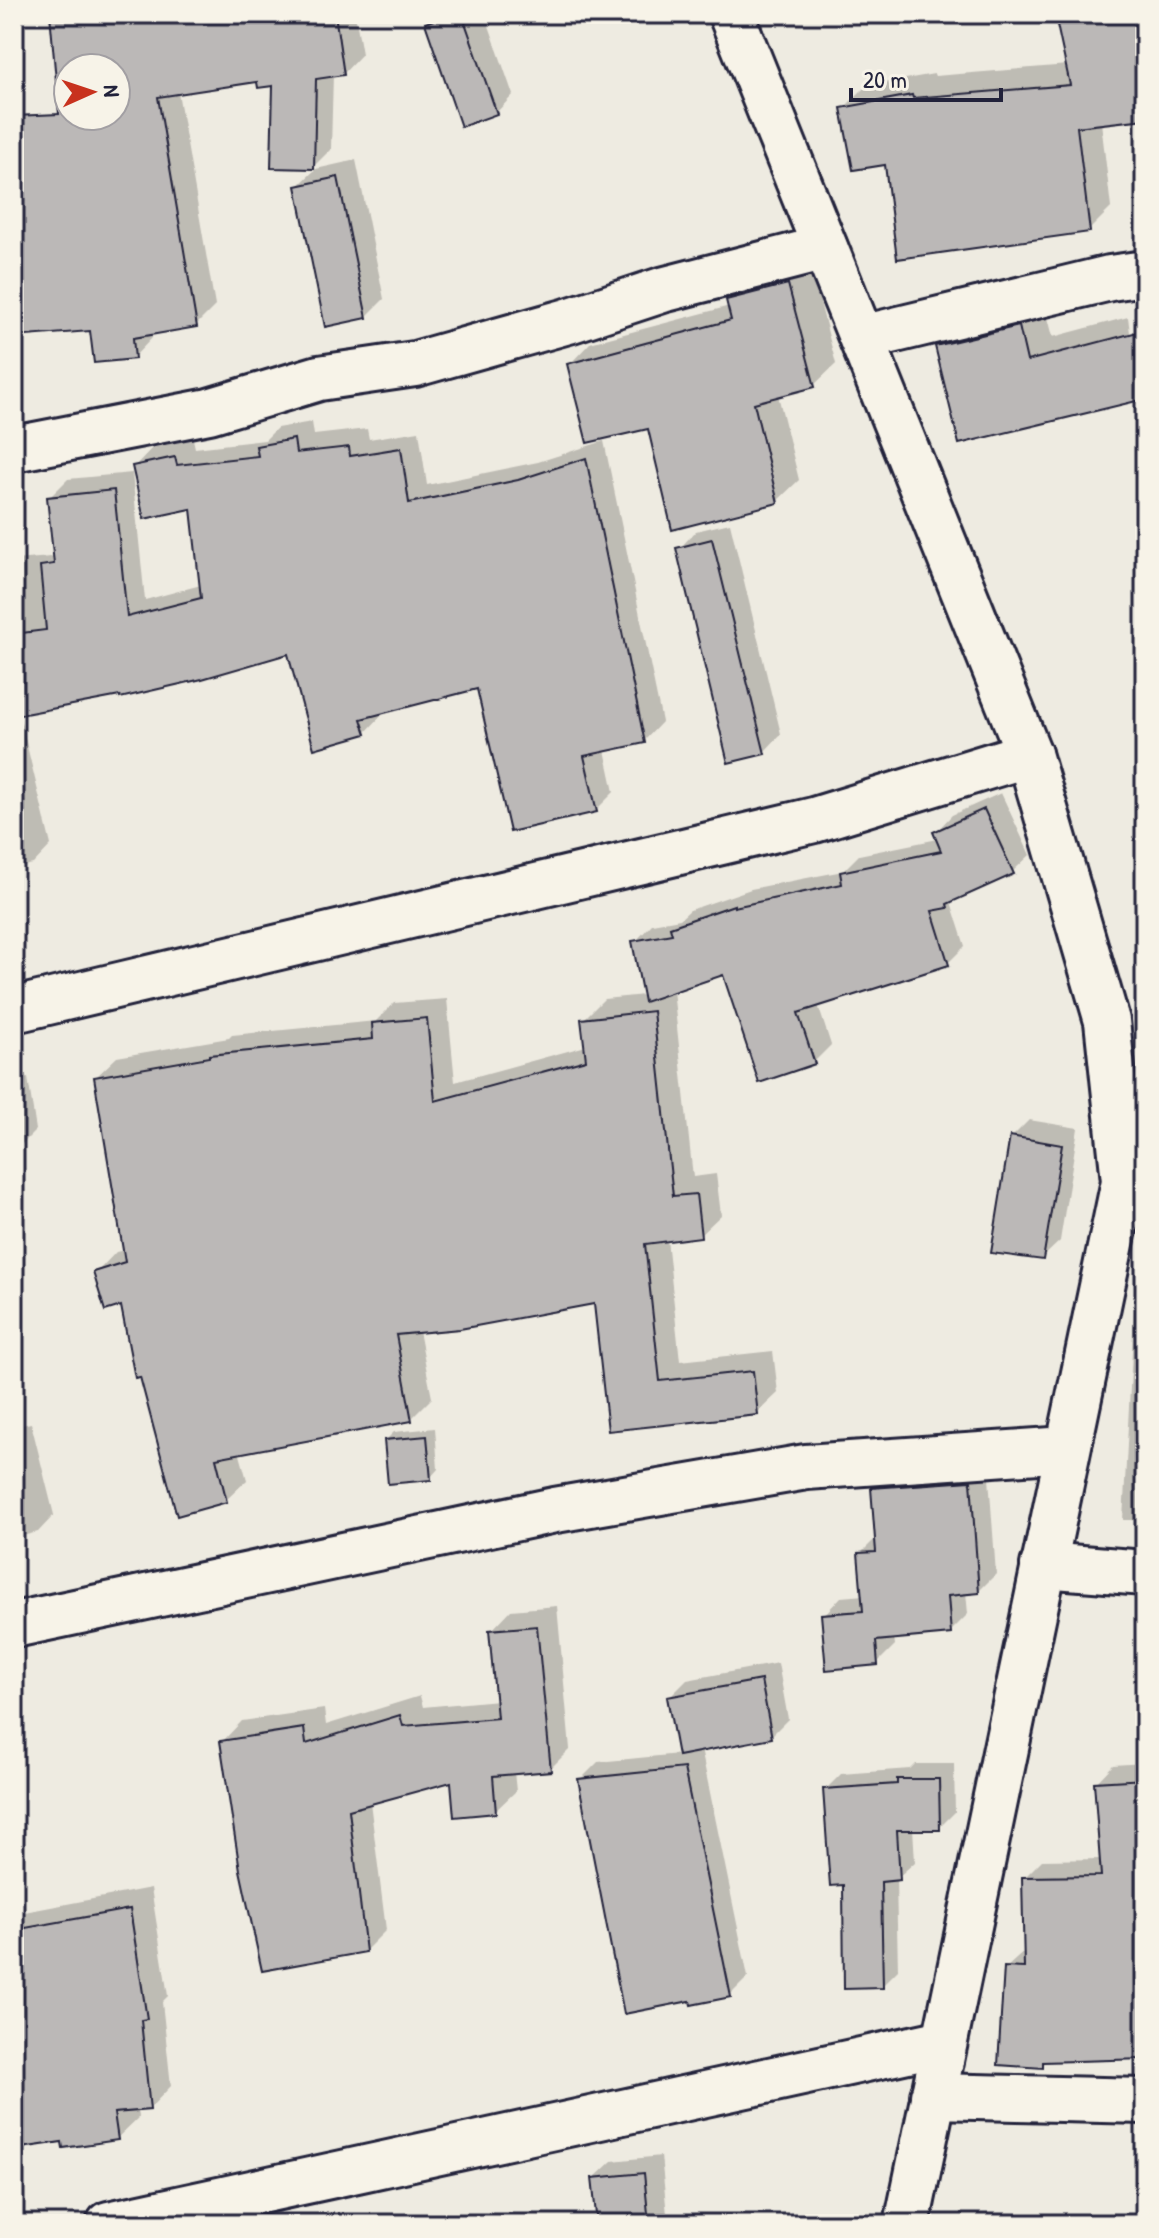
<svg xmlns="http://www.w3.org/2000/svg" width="1159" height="2238" font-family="'Patrick Hand',sans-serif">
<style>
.shadow{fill:#0003;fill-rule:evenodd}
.building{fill:#bbb8b7;stroke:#22223b;stroke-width:2;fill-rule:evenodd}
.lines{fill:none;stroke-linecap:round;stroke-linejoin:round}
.minor-casing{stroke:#22223b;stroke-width:50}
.minor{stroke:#f7f3e8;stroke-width:44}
</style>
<rect width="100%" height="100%" fill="#eeebe1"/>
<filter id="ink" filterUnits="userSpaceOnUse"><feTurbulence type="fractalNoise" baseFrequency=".0125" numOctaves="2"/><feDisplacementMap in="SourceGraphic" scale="16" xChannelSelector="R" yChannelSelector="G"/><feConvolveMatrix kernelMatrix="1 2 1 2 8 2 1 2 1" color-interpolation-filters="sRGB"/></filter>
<g filter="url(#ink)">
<!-- shadow -->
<g class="shadow">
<path d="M 14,14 L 355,14 L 362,54 L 344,73 L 333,74 L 331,149 L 313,167 L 275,84 L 259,79 L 178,92 L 215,306 L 196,325 L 152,332 L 152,338 L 134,357 L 92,329 L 14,335 L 14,122 L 61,112 L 52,14 L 14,22 ZM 68,68 L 116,68 L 116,116 L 68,116 Z"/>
<path d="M 436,14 L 485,14 L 513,95 L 496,113 L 427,23 Z"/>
<path d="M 1065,14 L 1145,14 L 1145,117 L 1101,122 L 1111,208 L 1089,230 L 886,162 L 844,108 L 866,86 L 934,74 L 935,76 L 1068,65 L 1058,21 Z"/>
<path d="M 356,160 L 384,299 L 366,317 L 298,186 L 316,169 Z"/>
<path d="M 810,264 L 836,364 L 814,385 L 778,395 L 799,480 L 777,501 L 650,427 L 569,365 L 590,343 L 730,306 L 728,301 L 750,280 Z"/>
<path d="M 1044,302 L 1053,337 L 1128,317 L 1136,380 L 938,347 L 963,321 Z"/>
<path d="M 312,422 L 314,435 L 367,429 L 369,439 L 419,431 L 427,485 L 538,462 L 604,441 L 662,722 L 644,741 L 605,750 L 614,792 L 596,810 L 479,687 L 383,711 L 383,714 L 365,733 L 289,652 L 19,713 L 51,845 L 33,864 L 14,868 L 14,560 L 51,557 L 55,554 L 49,498 L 68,479 L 132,473 L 145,600 L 201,585 L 193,506 L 134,467 L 152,448 L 193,439 L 195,448 L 265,440 L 277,428 Z"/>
<path d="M 730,523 L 781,734 L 764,752 L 679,549 L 696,531 Z"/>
<path d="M 1001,793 L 1030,855 L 1012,872 L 951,902 L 965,946 L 948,963 L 818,1005 L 831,1045 L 814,1062 L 724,973 L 673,990 L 693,1177 L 716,1174 L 721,1215 L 700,1235 L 667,1239 L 680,1361 L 773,1351 L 778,1393 L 757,1413 L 609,1429 L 596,1301 L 419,1331 L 432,1398 L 411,1419 L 239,1451 L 247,1480 L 226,1500 L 122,1303 L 96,1273 L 116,1252 L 125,1250 L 96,1077 L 117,1057 L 229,1038 L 232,1035 L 376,1021 L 394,1003 L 447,999 L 455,1082 L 586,1046 L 583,1020 L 604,999 L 644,995 L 635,942 L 652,924 L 680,919 L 690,910 L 751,889 L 843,871 L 859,855 L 938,839 L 935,833 L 952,815 Z"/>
<path d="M 28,1078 L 36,1130 L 20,1146 L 14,1147 L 14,1080 Z"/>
<path d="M 1029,1120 L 1078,1128 L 1060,1241 L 1042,1258 L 1012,1137 Z"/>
<path d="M 1145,1265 L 1145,1520 L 1123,1520 L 1136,1274 Z"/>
<path d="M 14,1340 L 22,1425 L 31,1423 L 54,1515 L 38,1532 L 14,1538 Z"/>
<path d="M 435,1428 L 438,1469 L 430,1478 L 386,1440 L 394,1432 Z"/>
<path d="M 988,1464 L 996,1574 L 978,1592 L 966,1592 L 968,1614 L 950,1632 L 894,1637 L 895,1645 L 877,1663 L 824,1615 L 841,1597 L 864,1595 L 860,1554 L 877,1537 L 873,1488 L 890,1471 Z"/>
<path d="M 557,1606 L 570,1749 L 550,1769 L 514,1772 L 516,1791 L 495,1811 L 452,1779 L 370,1802 L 386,1930 L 366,1950 L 222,1742 L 242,1721 L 324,1709 L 326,1725 L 420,1696 L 423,1707 L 498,1700 L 491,1631 L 511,1610 Z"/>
<path d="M 778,1663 L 788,1719 L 771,1736 L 701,1749 L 748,1977 L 730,1995 L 580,1780 L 598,1762 L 679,1754 L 669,1698 L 687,1680 Z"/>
<path d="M 1145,1763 L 1145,2057 L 1048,2060 L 1042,2066 L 1006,1968 L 1026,1950 L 1024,1878 L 1042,1860 L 1102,1859 L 1096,1783 L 1113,1765 Z"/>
<path d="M 915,1764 L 954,1764 L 955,1812 L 939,1828 L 913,1828 L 915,1862 L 896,1879 L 898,1970 L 882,1986 L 845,1883 L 825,1790 L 841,1774 L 910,1769 Z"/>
<path d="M 151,1888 L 168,1996 L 162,2002 L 171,2086 L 150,2108 L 138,2109 L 139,2117 L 117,2138 L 63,2139 L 14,2147 L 14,1914 Z"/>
<path d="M 661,2156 L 668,2224 L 599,2224 L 594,2178 L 612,2161 Z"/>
</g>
<!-- building -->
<g class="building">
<path d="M 50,14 L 335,14 L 344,75 L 316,79 L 314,169 L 271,168 L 273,86 L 258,88 L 257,82 L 158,97 L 197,327 L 133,338 L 135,359 L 94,363 L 90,331 L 14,337 L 14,116 L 59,114 ZM 68,68 L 116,68 L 116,116 L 68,116 Z"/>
<path d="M 450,14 L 462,14 L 497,114 L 461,127 L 425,23 Z"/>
<path d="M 1085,14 L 1145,14 L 1145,119 L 1077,127 L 1090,232 L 897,259 L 885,165 L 853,170 L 841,108 L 912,95 L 913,98 L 1070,85 L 1056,20 Z"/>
<path d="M 338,177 L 367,318 L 325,327 L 296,186 Z"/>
<path d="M 788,284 L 815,387 L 754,403 L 778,503 L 672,530 L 648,429 L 587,443 L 567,364 L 731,320 L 726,300 Z"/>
<path d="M 1019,326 L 1027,361 L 1145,330 L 1145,399 L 959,444 L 935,346 Z"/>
<path d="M 294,439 L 296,453 L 349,447 L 350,456 L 401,448 L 409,503 L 518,480 L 586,458 L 645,743 L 584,756 L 597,812 L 510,832 L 477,689 L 361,719 L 366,734 L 314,749 L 288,654 L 202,679 L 120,698 L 120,696 L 14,716 L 14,634 L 46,630 L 40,566 L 54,564 L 47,497 L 114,490 L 127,617 L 201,598 L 191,509 L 144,519 L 132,466 L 175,457 L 177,465 L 258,456 L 256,446 Z"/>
<path d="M 712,539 L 765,754 L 728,763 L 676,548 Z"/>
<path d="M 984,809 L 1014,874 L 947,904 L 948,908 L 932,911 L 949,965 L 798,1013 L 815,1064 L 759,1083 L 723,975 L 644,1002 L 632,941 L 672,934 L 670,927 L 734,905 L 734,907 L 842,884 L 840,872 L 941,851 L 933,832 Z"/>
<path d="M 653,1011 L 673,1196 L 696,1194 L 701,1237 L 645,1244 L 660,1381 L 753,1371 L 758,1415 L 608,1431 L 594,1304 L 460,1329 L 396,1335 L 412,1421 L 216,1458 L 227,1502 L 177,1516 L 140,1377 L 135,1378 L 121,1306 L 105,1311 L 93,1272 L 125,1262 L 94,1077 L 209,1057 L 209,1055 L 373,1039 L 372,1023 L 427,1018 L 435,1101 L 586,1060 L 581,1019 Z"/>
<path d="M 1010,1136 L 1062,1145 L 1043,1260 L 991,1253 Z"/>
<path d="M 427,1436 L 431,1480 L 388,1484 L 384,1440 Z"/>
<path d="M 971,1481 L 979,1593 L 948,1596 L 951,1634 L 876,1641 L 878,1665 L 826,1670 L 821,1614 L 863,1611 L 858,1553 L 876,1552 L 871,1488 Z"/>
<path d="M 537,1626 L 551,1771 L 493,1776 L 496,1813 L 454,1817 L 451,1782 L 349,1810 L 366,1952 L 262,1971 L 240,1870 L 220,1741 L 304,1728 L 306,1744 L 400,1715 L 403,1726 L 497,1718 L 489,1630 Z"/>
<path d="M 761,1680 L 772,1738 L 678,1756 L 667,1697 Z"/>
<path d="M 684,1768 L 731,1997 L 691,2005 L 690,2001 L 624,2014 L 578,1779 Z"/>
<path d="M 897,1779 L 939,1779 L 940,1830 L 897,1830 L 900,1880 L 881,1882 L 883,1988 L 844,1989 L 843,1885 L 830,1886 L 823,1789 L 897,1784 Z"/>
<path d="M 1145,1779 L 1145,2059 L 1043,2062 L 1043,2068 L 998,2065 L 1004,1967 L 1024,1968 L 1022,1877 L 1101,1876 L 1094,1782 Z"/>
<path d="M 130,1909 L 147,2019 L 141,2020 L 150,2110 L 114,2113 L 118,2140 L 63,2148 L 62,2142 L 14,2149 L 14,1930 Z"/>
<path d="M 644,2173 L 649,2224 L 597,2224 L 592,2178 Z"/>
</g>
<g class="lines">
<!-- minor casing -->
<g class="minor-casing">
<g id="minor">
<path d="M 731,14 L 1029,754 L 1107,1021 L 1124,1181 L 907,2224"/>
<path d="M 862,338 L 1110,278 L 1145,273"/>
<path d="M 14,449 L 209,411 L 319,378 L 415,364 L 568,321 L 662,290 L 825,248"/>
<path d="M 14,1010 L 814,820 L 1029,754"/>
<path d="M 1043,1565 L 1145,1573"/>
<path d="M 14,1625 L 555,1510 L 806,1467 L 1067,1449"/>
<path d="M 933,2096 L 1145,2101"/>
<path d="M 109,2224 L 944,2042"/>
</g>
</g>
<!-- minor -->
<use href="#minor" class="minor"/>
</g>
</g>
<!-- margin -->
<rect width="1159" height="2238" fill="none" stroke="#f7f3e8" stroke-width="48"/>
<rect x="24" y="24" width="1111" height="2190" fill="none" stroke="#22223b" stroke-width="3" filter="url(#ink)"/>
<!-- north arrow -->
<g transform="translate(92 92) rotate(87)"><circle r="38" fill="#f7f3e8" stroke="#a29fa3" stroke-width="2"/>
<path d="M0-6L14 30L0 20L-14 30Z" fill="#c8321e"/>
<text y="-12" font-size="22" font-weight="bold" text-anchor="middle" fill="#22223b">N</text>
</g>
<!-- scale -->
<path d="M851 88v12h150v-12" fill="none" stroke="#22223b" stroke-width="4"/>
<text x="863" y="88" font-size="24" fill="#22223b" stroke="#f7f3e8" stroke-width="6" paint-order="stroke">20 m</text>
</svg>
